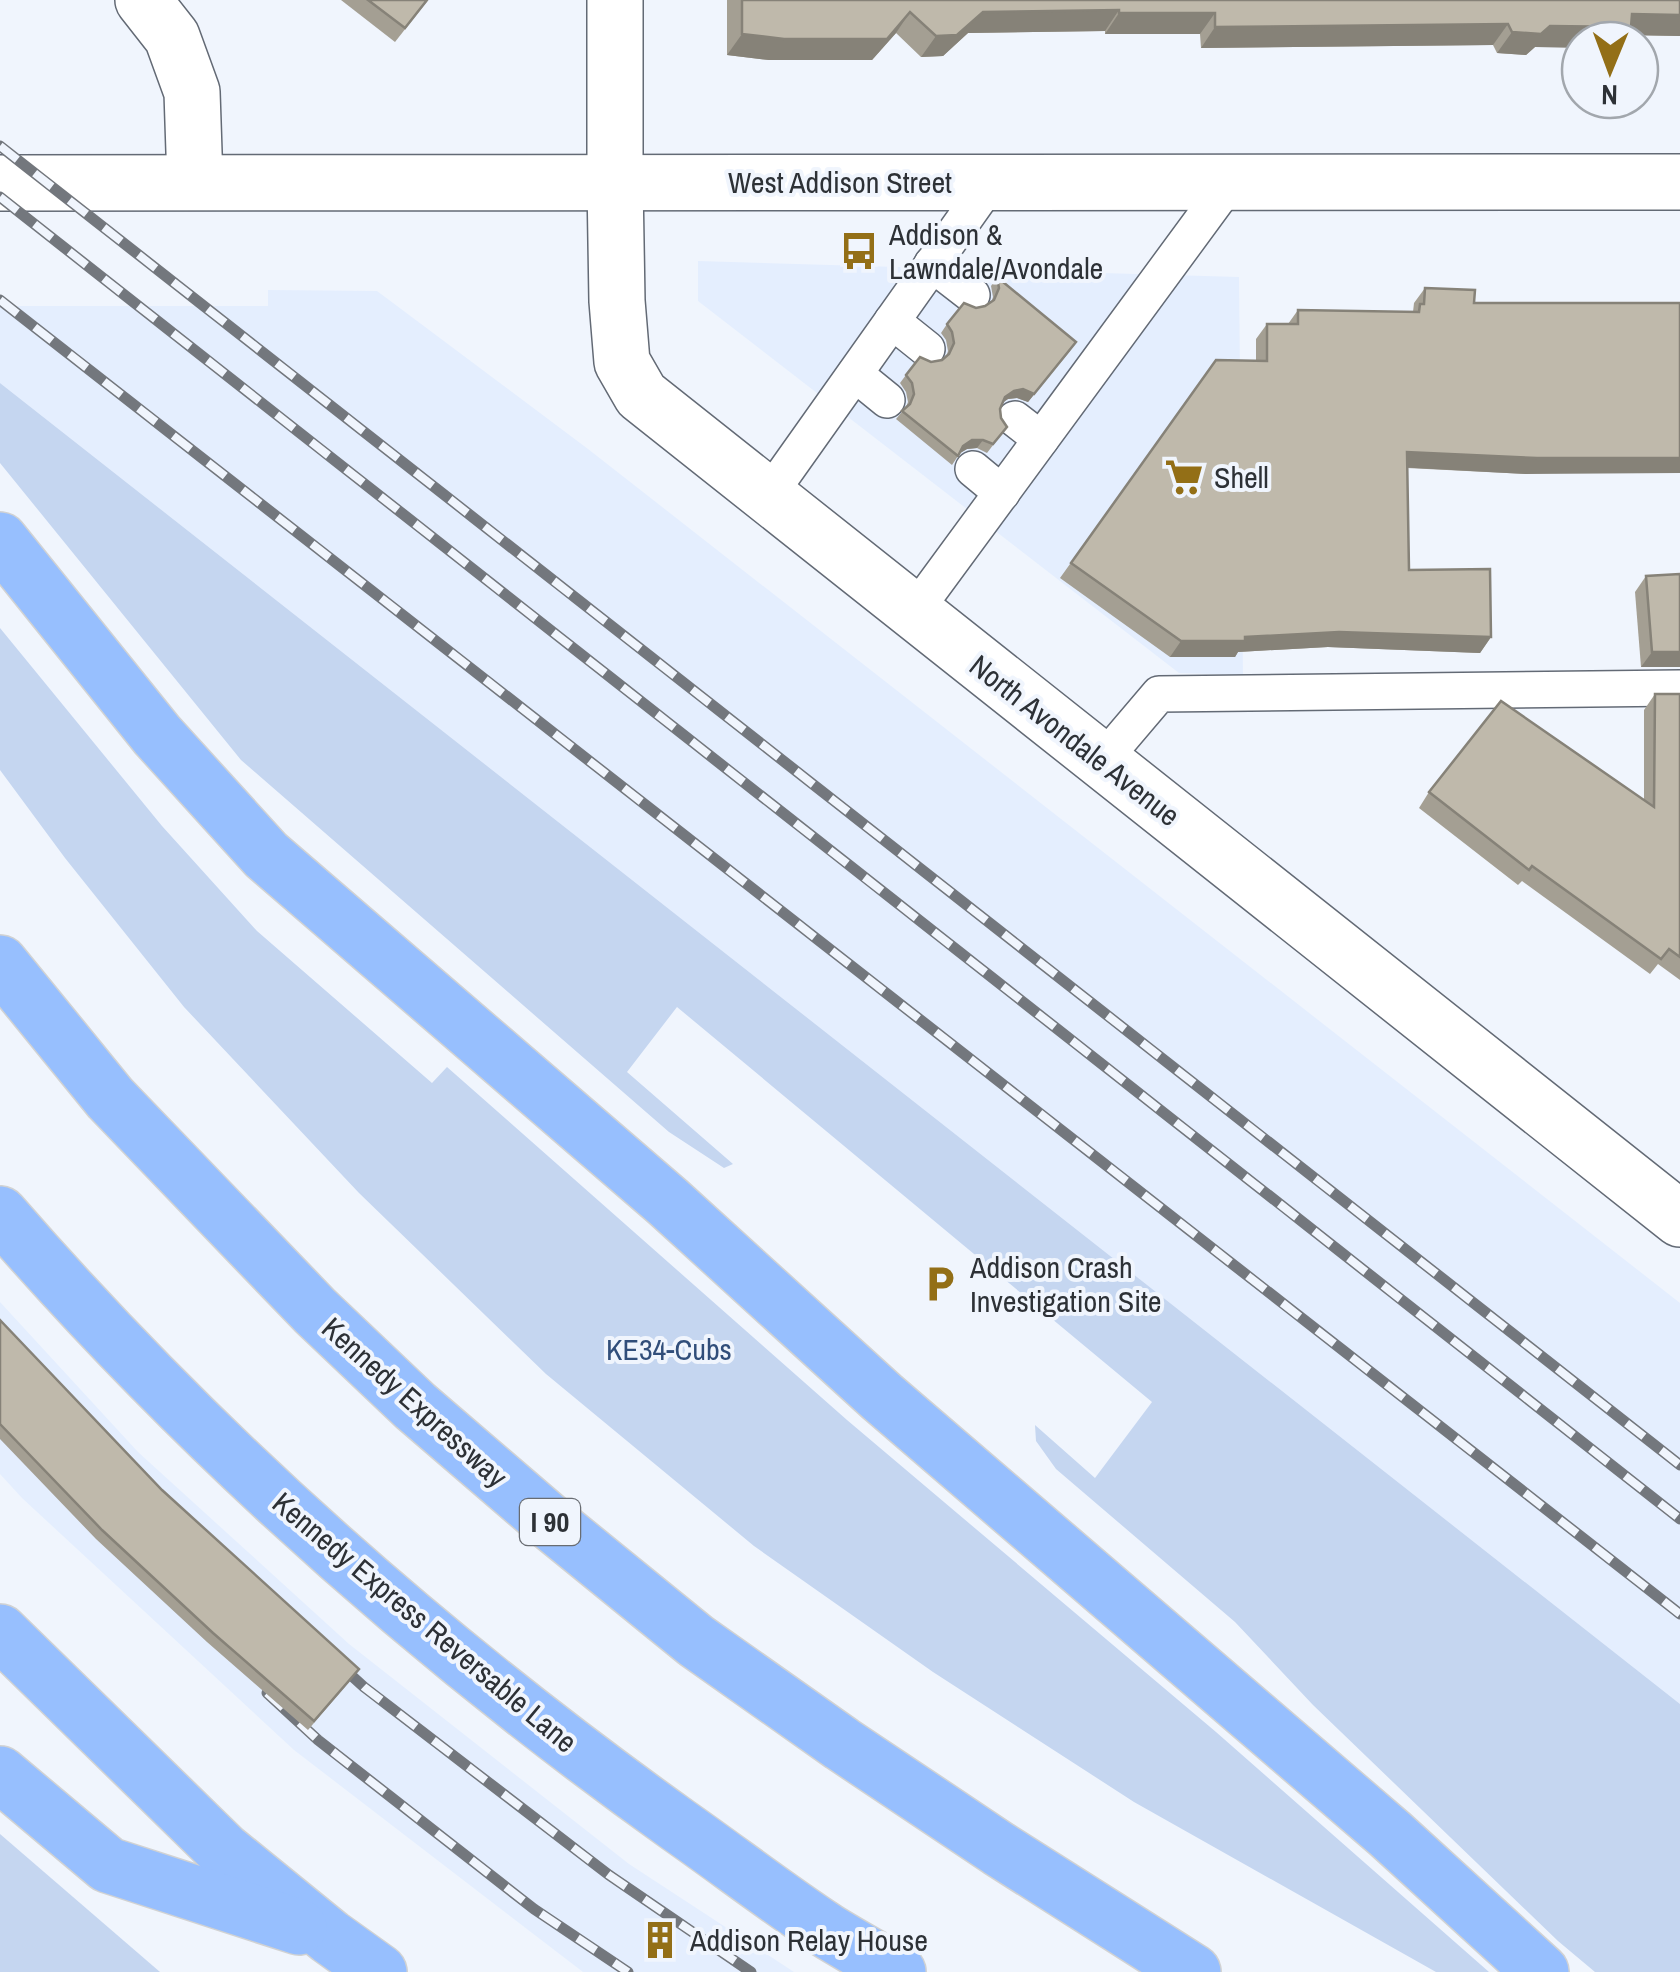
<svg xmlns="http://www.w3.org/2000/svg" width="1680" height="1972" font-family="'Archivo Narrow',sans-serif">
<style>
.built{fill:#e4eefe}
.green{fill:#c5d6f0}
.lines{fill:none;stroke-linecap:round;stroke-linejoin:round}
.service-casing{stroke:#636a75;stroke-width:38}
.minor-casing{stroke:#636a75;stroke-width:58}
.tertiary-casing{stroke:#636a75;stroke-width:58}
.motorway-casing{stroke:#d1d2d3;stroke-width:58}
.service{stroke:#fff;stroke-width:35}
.minor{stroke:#fff;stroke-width:55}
.tertiary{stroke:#fff;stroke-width:55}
.motorway{stroke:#97bffe;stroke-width:55}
.rail-casing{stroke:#73777d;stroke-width:11}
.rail{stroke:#f0f5fd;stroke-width:8;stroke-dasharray:22;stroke-linecap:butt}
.wall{fill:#a49f93}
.shaded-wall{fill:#868278}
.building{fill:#bfb9ab;stroke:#868278;stroke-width:2.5}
.labels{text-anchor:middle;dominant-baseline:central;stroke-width:8;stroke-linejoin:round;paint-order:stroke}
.shield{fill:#f0f5fd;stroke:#686c72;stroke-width:2.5}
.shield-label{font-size:28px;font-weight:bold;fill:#2d3136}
.street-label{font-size:30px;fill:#2d3136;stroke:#f0f5fd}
.poi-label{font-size:30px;fill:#2d3136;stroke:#f0f5fd;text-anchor:start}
.park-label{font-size:30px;fill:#314e7a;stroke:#f0f5fd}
</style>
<rect width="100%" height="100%" fill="#f0f5fd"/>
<!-- built -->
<g class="built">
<path d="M 698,261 L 1239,277 L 1243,675 L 1179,673 L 698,301 Z"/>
<path d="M 268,290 L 377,291 L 588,449 L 1680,1303 L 1680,1704 L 0,383 L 0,306 L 268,306 Z"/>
<path d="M 0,1302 L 138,1452 L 349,1644 L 629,1864 L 794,1972 L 583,1972 L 294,1750 L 22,1498 L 0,1474 Z"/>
</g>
<!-- green -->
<g class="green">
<path d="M 0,383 L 1680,1704 L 1680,1972 L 1595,1972 L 1558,1941 L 1313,1705 L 1235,1622 L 1056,1469 L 1036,1441 L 1035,1425 L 1095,1478 L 1152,1402 L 677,1007 L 627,1072 L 733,1164 L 724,1168 L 669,1132 L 241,760 L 0,463 Z"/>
<path d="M 0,628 L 162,826 L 257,931 L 432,1083 L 447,1067 L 847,1420 L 1216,1732 L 1489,1972 L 1436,1972 L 1134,1802 L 933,1672 L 754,1546 L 546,1374 L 359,1193 L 184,1007 L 65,858 L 0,770 Z"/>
<path d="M 0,1834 L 160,1972 L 0,1972 Z"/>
</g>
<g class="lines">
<!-- service casing -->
<g class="service-casing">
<g id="service">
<path d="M 932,264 L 972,295"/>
<path d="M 892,321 L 927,349"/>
<path d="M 855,374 L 887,400"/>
<path d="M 1015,419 L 1041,439"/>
<path d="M 973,469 L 1002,493"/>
<path d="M 768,496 L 990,183"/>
<path d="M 914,612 L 1230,182"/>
<path d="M 1102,761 L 1159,694 L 1680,688"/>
</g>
</g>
<!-- minor casing -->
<g class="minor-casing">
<path id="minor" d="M 615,0 L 615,183"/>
</g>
<!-- tertiary casing -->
<g class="tertiary-casing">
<g id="tertiary">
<path d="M 143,0 L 172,37 L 192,92 L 195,182"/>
<path d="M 0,183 L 1680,182"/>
<path d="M 615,183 L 617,301 L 622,362 L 641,395 L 1680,1219"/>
</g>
</g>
<!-- motorway casing -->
<g class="motorway-casing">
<g id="motorway">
<path d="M 0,540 L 157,735 L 266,855 L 668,1202 L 882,1397 L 1390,1834 L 1541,1972"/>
<path d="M 0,963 L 110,1098 L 315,1311 L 415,1406 L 551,1523 L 696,1641 L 842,1744 L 999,1849 L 1193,1972"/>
<path d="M 0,1214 C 200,1444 430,1648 678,1825 C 728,1860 776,1897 826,1930 C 850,1945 874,1958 898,1972"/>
<path d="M 0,1632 L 223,1850 L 330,1937 L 379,1972"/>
<path d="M 0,1774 L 108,1865 L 299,1927"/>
</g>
</g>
<!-- service -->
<use href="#service" class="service"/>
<!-- minor -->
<use href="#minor" class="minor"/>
<!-- tertiary -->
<use href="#tertiary" class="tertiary"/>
<!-- motorway -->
<use href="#motorway" class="motorway"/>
<!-- rail casing -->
<g class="rail-casing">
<g id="rail">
<path d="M 0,146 L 1680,1465"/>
<path d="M 0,197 L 1680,1519"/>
<path d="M 0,300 L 1680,1614"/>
<path d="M 331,1657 L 364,1687 L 609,1875 L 751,1972"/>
<path d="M 267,1693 L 318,1740 L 534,1909 L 628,1972"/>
</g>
</g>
<!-- rail -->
<use href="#rail" class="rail"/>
</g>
<!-- wall -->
<g class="wall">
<path d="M 341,0 L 428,0 L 395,42 Z"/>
<path d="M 727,0 L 1680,0 L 1680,36 L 1626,35 L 1535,47 L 1526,55 L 1497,53 L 1493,45 L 1201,48 L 1200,34 L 1105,34 L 1105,31 L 968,33 L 943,56 L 921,57 L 896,33 L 872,60 L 769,60 L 727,55 Z"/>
<path d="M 997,277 L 1070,351 L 1028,402 L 1017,398 L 1008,399 L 1002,403 L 1000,409 L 1001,418 L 1007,427 L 987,453 L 977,448 L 967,449 L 960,453 L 952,465 L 896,419 L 906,407 L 908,402 L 906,392 L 900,383 L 906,375 L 931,362 L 942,360 L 946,357 L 948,351 L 946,340 L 941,333 L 947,324 L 976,308 L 985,306 L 991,303 L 993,297 L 991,286 Z"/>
<path d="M 1425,288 L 1474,303 L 1526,474 L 1407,468 L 1409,570 L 1491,637 L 1480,653 L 1328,647 L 1238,652 L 1235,657 L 1170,657 L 1060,578 L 1216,360 L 1256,361 L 1256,339 L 1267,324 L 1288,324 L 1298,310 L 1413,312 L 1414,303 Z"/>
<path d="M 1646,576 L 1680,667 L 1641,667 L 1635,592 Z"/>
<path d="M 1655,694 L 1680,694 L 1680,980 L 1658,964 L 1650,974 L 1522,881 L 1518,885 L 1419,808 L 1429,792 L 1644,800 L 1644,710 Z"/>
<path d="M 0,1320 L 162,1490 L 353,1677 L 308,1730 L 207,1642 L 96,1539 L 0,1439 Z"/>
</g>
<!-- shaded-wall -->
<g class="shaded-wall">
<path d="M 1119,10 L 1105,31 L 968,33 L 943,56 L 921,57 L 936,36 L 983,12 Z"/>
<path d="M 910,12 L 896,33 L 872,60 L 769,60 L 727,55 L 742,34 Z"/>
<path d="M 1119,13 L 1215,13 L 1200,34 L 1105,34 Z"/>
<path d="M 1632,14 L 1680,15 L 1680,36 L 1626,35 L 1622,40 L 1580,40 L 1580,48 L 1535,47 L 1526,55 L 1497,53 L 1512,32 Z"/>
<path d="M 1508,24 L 1493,45 L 1201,48 L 1215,27 Z"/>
<path d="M 1076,342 L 1028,402 L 1017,398 L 1008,399 L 999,405 L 1005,397 Z"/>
<path d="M 972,440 L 983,440 L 977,448 L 967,449 L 957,455 L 963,446 Z"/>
<path d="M 1407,452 L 1680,458 L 1680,473 L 1526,474 L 1396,467 Z"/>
<path d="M 1339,632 L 1491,637 L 1480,653 L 1328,647 L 1238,652 L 1235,657 L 1170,657 L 1181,641 Z"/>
<path d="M 1652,652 L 1680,652 L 1680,667 L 1641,667 Z"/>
</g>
<!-- building -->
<g class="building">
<path d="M 368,0 L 427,0 L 405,28 Z"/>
<path d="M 742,0 L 1680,0 L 1680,15 L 1632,14 L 1631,27 L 1550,26 L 1541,34 L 1512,32 L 1508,24 L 1215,27 L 1215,13 L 1119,13 L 1119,10 L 983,12 L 957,35 L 936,36 L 910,12 L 887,39 L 784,39 L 742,34 Z"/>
<path d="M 997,277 L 1076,342 L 1034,394 L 1023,389 L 1014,391 L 1005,397 L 1000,409 L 1001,418 L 1007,427 L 993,444 L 983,440 L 972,440 L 963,446 L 958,456 L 902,411 L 910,404 L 914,394 L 912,383 L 906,375 L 920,357 L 931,362 L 942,360 L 949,354 L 954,343 L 952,332 L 947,324 L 964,303 L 976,308 L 985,306 L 994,300 L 999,288 Z"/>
<path d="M 1425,288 L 1475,290 L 1474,303 L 1680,303 L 1680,458 L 1537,458 L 1407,452 L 1409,570 L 1490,569 L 1491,637 L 1339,632 L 1245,637 L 1245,641 L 1181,641 L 1071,563 L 1216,360 L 1267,361 L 1267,324 L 1298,324 L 1298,310 L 1419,312 L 1420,304 L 1424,304 Z"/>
<path d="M 1680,574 L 1680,652 L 1652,652 L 1646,576 Z"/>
<path d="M 1655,694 L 1680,694 L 1680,957 L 1669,949 L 1661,959 L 1532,866 L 1529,870 L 1429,792 L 1501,701 L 1654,807 Z"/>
<path d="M 0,1320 L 162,1490 L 359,1669 L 314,1721 L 213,1633 L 102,1530 L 0,1424 Z"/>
</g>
<!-- icons -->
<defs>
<g id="bus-bare" transform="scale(3)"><path d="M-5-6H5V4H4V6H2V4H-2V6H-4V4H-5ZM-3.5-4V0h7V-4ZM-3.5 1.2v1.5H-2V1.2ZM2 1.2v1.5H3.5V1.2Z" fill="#936f17" stroke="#f0f5fd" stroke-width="2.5" paint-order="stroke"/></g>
<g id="supermarket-bare" transform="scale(3)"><path d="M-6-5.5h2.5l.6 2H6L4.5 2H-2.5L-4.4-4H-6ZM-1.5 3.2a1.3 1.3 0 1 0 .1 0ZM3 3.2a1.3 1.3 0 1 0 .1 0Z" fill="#936f17" stroke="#f0f5fd" stroke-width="2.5" paint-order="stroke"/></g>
<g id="parking-bare" transform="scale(3)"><path d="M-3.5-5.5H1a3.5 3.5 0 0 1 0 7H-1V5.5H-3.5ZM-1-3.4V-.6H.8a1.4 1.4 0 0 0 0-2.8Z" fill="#936f17" stroke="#f0f5fd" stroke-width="2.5" paint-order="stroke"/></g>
<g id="building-bare" transform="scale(3)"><path d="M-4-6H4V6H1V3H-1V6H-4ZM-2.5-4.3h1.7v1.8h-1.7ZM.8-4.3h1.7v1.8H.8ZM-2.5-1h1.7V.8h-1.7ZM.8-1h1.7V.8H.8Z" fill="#936f17" stroke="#f0f5fd" stroke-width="2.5" paint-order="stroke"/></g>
</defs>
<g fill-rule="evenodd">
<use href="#bus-bare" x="859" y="251"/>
<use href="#supermarket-bare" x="1184" y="477"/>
<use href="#parking-bare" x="940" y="1284"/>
<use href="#building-bare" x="660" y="1940"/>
</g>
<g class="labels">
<!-- shield labels -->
<rect class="shield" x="520" y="1499" width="60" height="46" rx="8"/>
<g class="shield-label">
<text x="550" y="1522">I 90</text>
</g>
<!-- street labels -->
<g class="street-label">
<text x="840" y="182">West Addison Street</text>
<text transform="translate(1075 740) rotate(38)">North Avondale Avenue</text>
<text transform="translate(415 1402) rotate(42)">Kennedy Expressway</text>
<text transform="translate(425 1622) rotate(40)">Kennedy Express Reversable Lane</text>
</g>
<!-- poi labels -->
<g class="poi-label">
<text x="889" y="234">Addison &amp;<tspan x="889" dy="34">Lawndale/Avondale</tspan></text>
<text x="1214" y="477">Shell</text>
<text x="970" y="1267">Addison Crash<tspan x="970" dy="34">Investigation Site</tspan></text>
<text x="690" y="1940">Addison Relay House</text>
</g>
<!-- park labels -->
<g class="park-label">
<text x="669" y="1349">KE34-Cubs</text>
</g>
</g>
<!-- north arrow -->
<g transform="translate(1610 70) rotate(181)"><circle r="48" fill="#f0f5fd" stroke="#a2a7ad" stroke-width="2.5"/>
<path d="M0-8L18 38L0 25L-18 38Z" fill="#936f17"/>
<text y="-15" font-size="28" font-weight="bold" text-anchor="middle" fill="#2d3136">N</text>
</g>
</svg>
